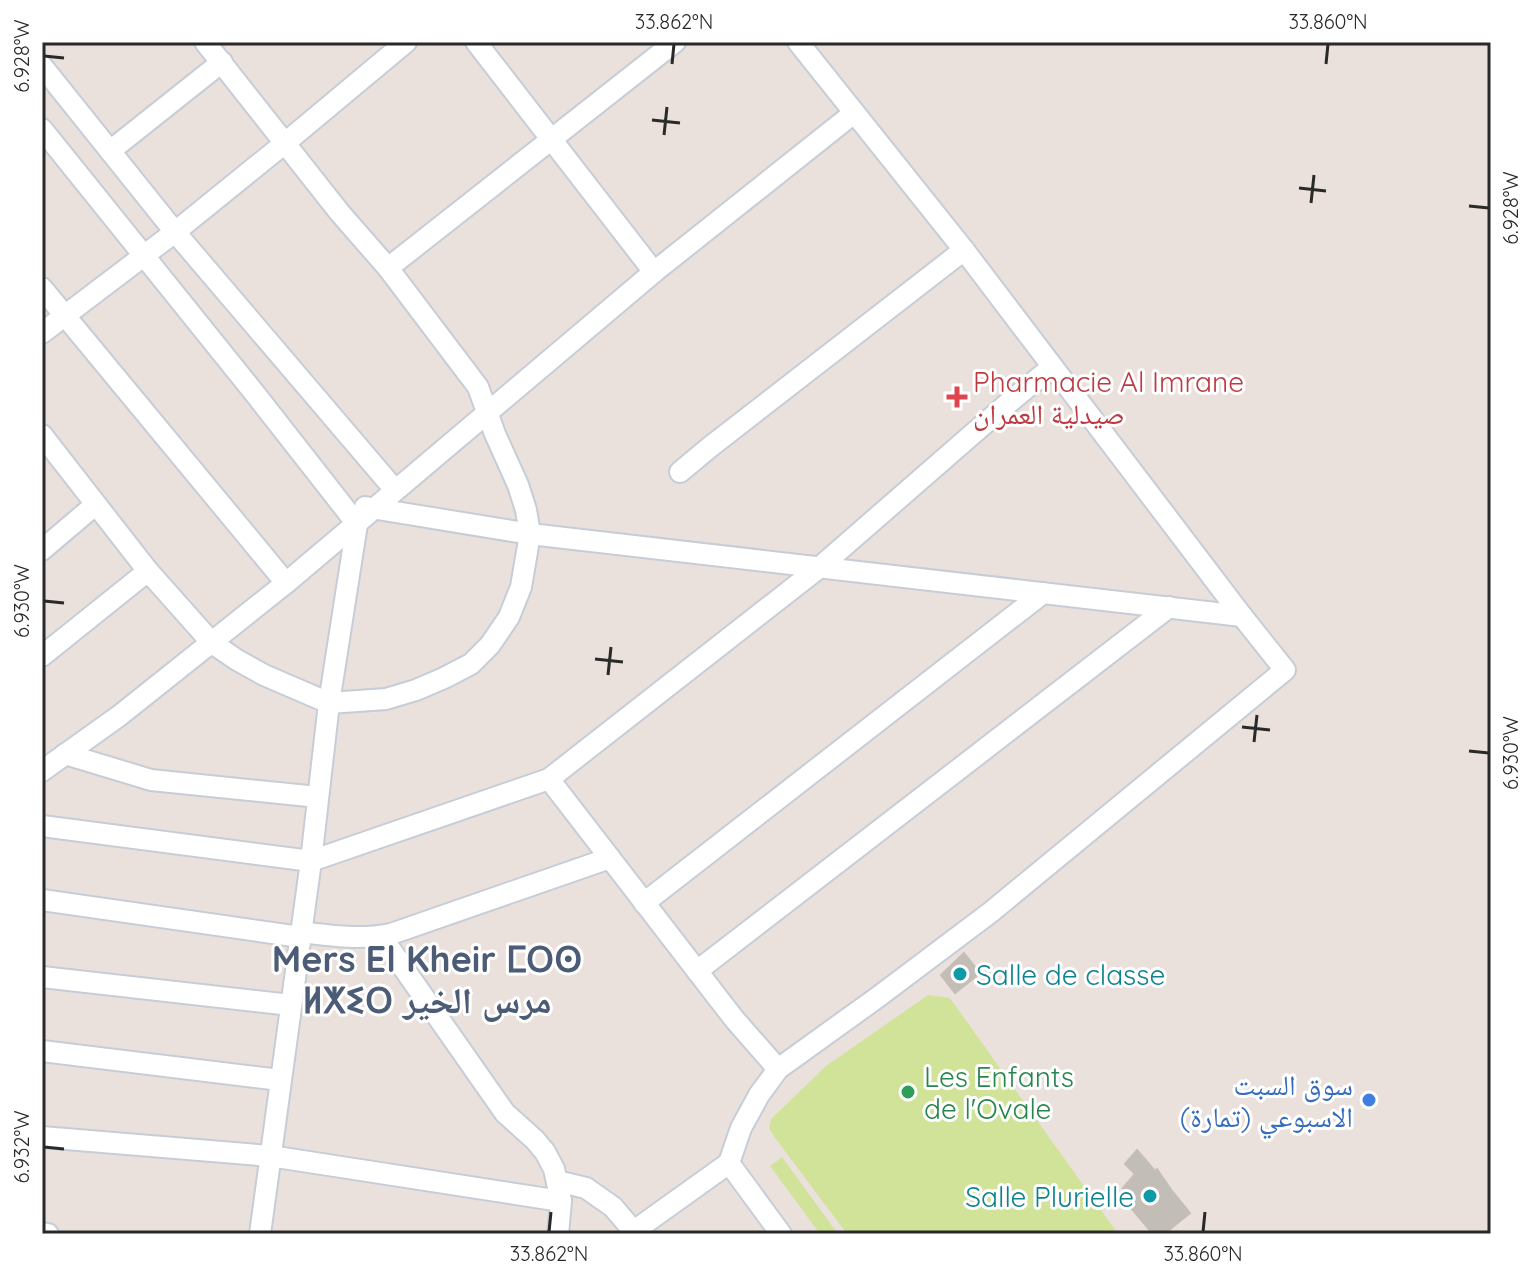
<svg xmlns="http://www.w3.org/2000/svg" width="1533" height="1276" font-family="Quicksand,'Noto Naskh Arabic','Noto Sans Tifinagh',sans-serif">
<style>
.pitch{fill:#d1e399}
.building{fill:#c3bdb7;stroke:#c5bdb6;stroke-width:2}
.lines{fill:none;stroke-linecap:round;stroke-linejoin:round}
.minor-casing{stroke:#c7cdd6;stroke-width:24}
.minor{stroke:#fff;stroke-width:20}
.ticks{fill:none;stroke:#292929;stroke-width:3}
.health-dot{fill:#e0444e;stroke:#fff;stroke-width:3}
.culture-dot{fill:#0f9aa8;stroke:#fff;stroke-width:3}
.leisure-dot{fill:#2e9e5b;stroke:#fff;stroke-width:3}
.shop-dot{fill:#3f7fe0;stroke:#fff;stroke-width:3}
.labels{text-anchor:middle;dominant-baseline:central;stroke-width:6;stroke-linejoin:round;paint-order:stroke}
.health-label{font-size:28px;fill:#be3a42;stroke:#fff;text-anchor:start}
.culture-label{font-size:28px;fill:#0d838f;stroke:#fff;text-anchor:start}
.leisure-label{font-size:28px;fill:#27864d;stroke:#fff;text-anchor:start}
.shop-label{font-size:28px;fill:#366cbe;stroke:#fff;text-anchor:end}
.district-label{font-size:36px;font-weight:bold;fill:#4d5c76;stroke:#fff}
.neatline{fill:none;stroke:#292929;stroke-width:3}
.ticks-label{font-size:20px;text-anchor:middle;fill:#292929}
</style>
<rect width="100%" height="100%" fill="#eae1dc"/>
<!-- pitch -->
<g class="pitch">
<path d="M 928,995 L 950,998 L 1118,1234 L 847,1234 L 773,1135 L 769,1128 L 771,1119 L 826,1066 Z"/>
<path d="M 782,1157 L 838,1234 L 820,1234 L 770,1166 Z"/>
</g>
<!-- building -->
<g class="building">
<path d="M 964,953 L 980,973 L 955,993 L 941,975 Z"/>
<path d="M 1137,1150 L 1155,1171 L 1157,1169 L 1172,1191 L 1190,1213 L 1164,1234 L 1153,1234 L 1126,1202 L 1123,1188 L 1135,1174 L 1125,1164 Z"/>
</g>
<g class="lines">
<!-- minor casing -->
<g class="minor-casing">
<g id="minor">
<path d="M 476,42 L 654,272"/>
<path d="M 42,66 L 175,232 L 395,490"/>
<path d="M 42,129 L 256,395 L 357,524 L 329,703 L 311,861 L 260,1234"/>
<path d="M 110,151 L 222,62"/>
<path d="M 388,268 L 675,42"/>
<path d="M 42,288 L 286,583"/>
<path d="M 42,333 L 175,232 L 285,143 L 406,42"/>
<path d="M 42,435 L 148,571 L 212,643 L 237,660 L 264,675 L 329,703 L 386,699 L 416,690 L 444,678 L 471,664 L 490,645 L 509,617 L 521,587 L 530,534 L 526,510 L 518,485 L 495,434 L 478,387 L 388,268 L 340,213 L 205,42"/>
<path d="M 680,472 L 710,447 L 964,250"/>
<path d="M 365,507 L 530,534 L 1242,616"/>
<path d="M 42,550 L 95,505"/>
<path d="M 42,656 L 148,571"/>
<path d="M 65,754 L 151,780 L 318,797"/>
<path d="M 42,771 L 119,716 L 286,583 L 654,272 L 854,113"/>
<path d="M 549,779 L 735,1020 L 778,1069"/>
<path d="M 42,826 L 311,861 L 549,779 L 820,567 L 1006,405 L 1052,367"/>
<path d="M 42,900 L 300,937"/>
<path d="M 644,903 L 1043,593"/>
<path d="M 301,932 C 332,936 360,940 391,934 L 610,858"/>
<path d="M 381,936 L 505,1113 L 535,1140 L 545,1152 L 554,1169 L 561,1201 L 558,1234"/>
<path d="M 697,971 L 1169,607"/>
<path d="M 42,977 L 291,1005"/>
<path d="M 42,1051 L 280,1080"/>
<path d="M 42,1137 L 270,1156 L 561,1201"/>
<path d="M 557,1181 L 586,1188 L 613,1207 L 636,1234"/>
<path d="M 634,1231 L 729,1163"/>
<path d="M 42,1233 L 48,1234"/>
<path d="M 781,1234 L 729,1163 L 741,1128 L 759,1095 L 778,1069 L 878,997 L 991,912 L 1285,670 L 1242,616 L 964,250 L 798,42"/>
</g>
</g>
<!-- minor -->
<use href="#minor" class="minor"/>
</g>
<!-- ticks -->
<path class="ticks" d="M 44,56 L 64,58M 672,64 L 674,44M 1326,64 L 1328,44M 652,120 L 680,123M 664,135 L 667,107M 1299,188 L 1326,191M 1311,203 L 1314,175M 1469,206 L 1489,208M 44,601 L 64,603M 595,659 L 623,662M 608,675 L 611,647M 1242,727 L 1270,730M 1254,742 L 1257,715M 1469,751 L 1489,753M 44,1147 L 64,1149M 549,1232 L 551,1212M 1203,1232 L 1205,1212"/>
<!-- markers -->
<path class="health-dot" d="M953 385h8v8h8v8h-8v8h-8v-8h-8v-8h8z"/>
<g class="culture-dot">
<circle cx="960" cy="974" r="8"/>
<circle cx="1150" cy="1196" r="8"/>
</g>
<circle class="leisure-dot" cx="908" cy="1092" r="8"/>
<circle class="shop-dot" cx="1369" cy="1100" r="8"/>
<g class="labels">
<!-- health labels -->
<g class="health-label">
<text x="973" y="381">Pharmacie Al Imrane<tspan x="973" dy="32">صيدلية العمران</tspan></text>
</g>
<!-- culture labels -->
<g class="culture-label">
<text x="976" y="974">Salle de classe</text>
<text x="1134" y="1196" text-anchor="end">Salle Plurielle</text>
</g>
<!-- leisure labels -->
<g class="leisure-label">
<text x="924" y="1076">Les Enfants<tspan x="924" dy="32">de l'Ovale</tspan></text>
</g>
<!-- shop labels -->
<g class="shop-label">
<text x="1353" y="1084">سوق السبت<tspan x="1353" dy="32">الاسبوعي (تمارة)</tspan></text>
</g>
<!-- district labels -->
<g class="district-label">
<text x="427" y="958">Mers El Kheir ⵎⵔⵙ<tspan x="427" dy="41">ⵍⵅⵉⵔ مرس الخير</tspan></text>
</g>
</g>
<!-- border -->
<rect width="1533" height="1276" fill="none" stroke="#ffffff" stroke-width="88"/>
<rect x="44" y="44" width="1445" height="1188" class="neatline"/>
<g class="ticks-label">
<text x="674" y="29">33.862°N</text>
<text x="1328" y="29">33.860°N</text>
<text transform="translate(22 56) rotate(-90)" y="7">6.928°W</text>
<text transform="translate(1511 208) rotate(-90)" y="7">6.928°W</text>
<text transform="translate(22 601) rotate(-90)" y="7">6.930°W</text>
<text transform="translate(1511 753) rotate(-90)" y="7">6.930°W</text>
<text transform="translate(22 1147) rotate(-90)" y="7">6.932°W</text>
<text x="549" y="1261">33.862°N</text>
<text x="1203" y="1261">33.860°N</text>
</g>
</svg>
